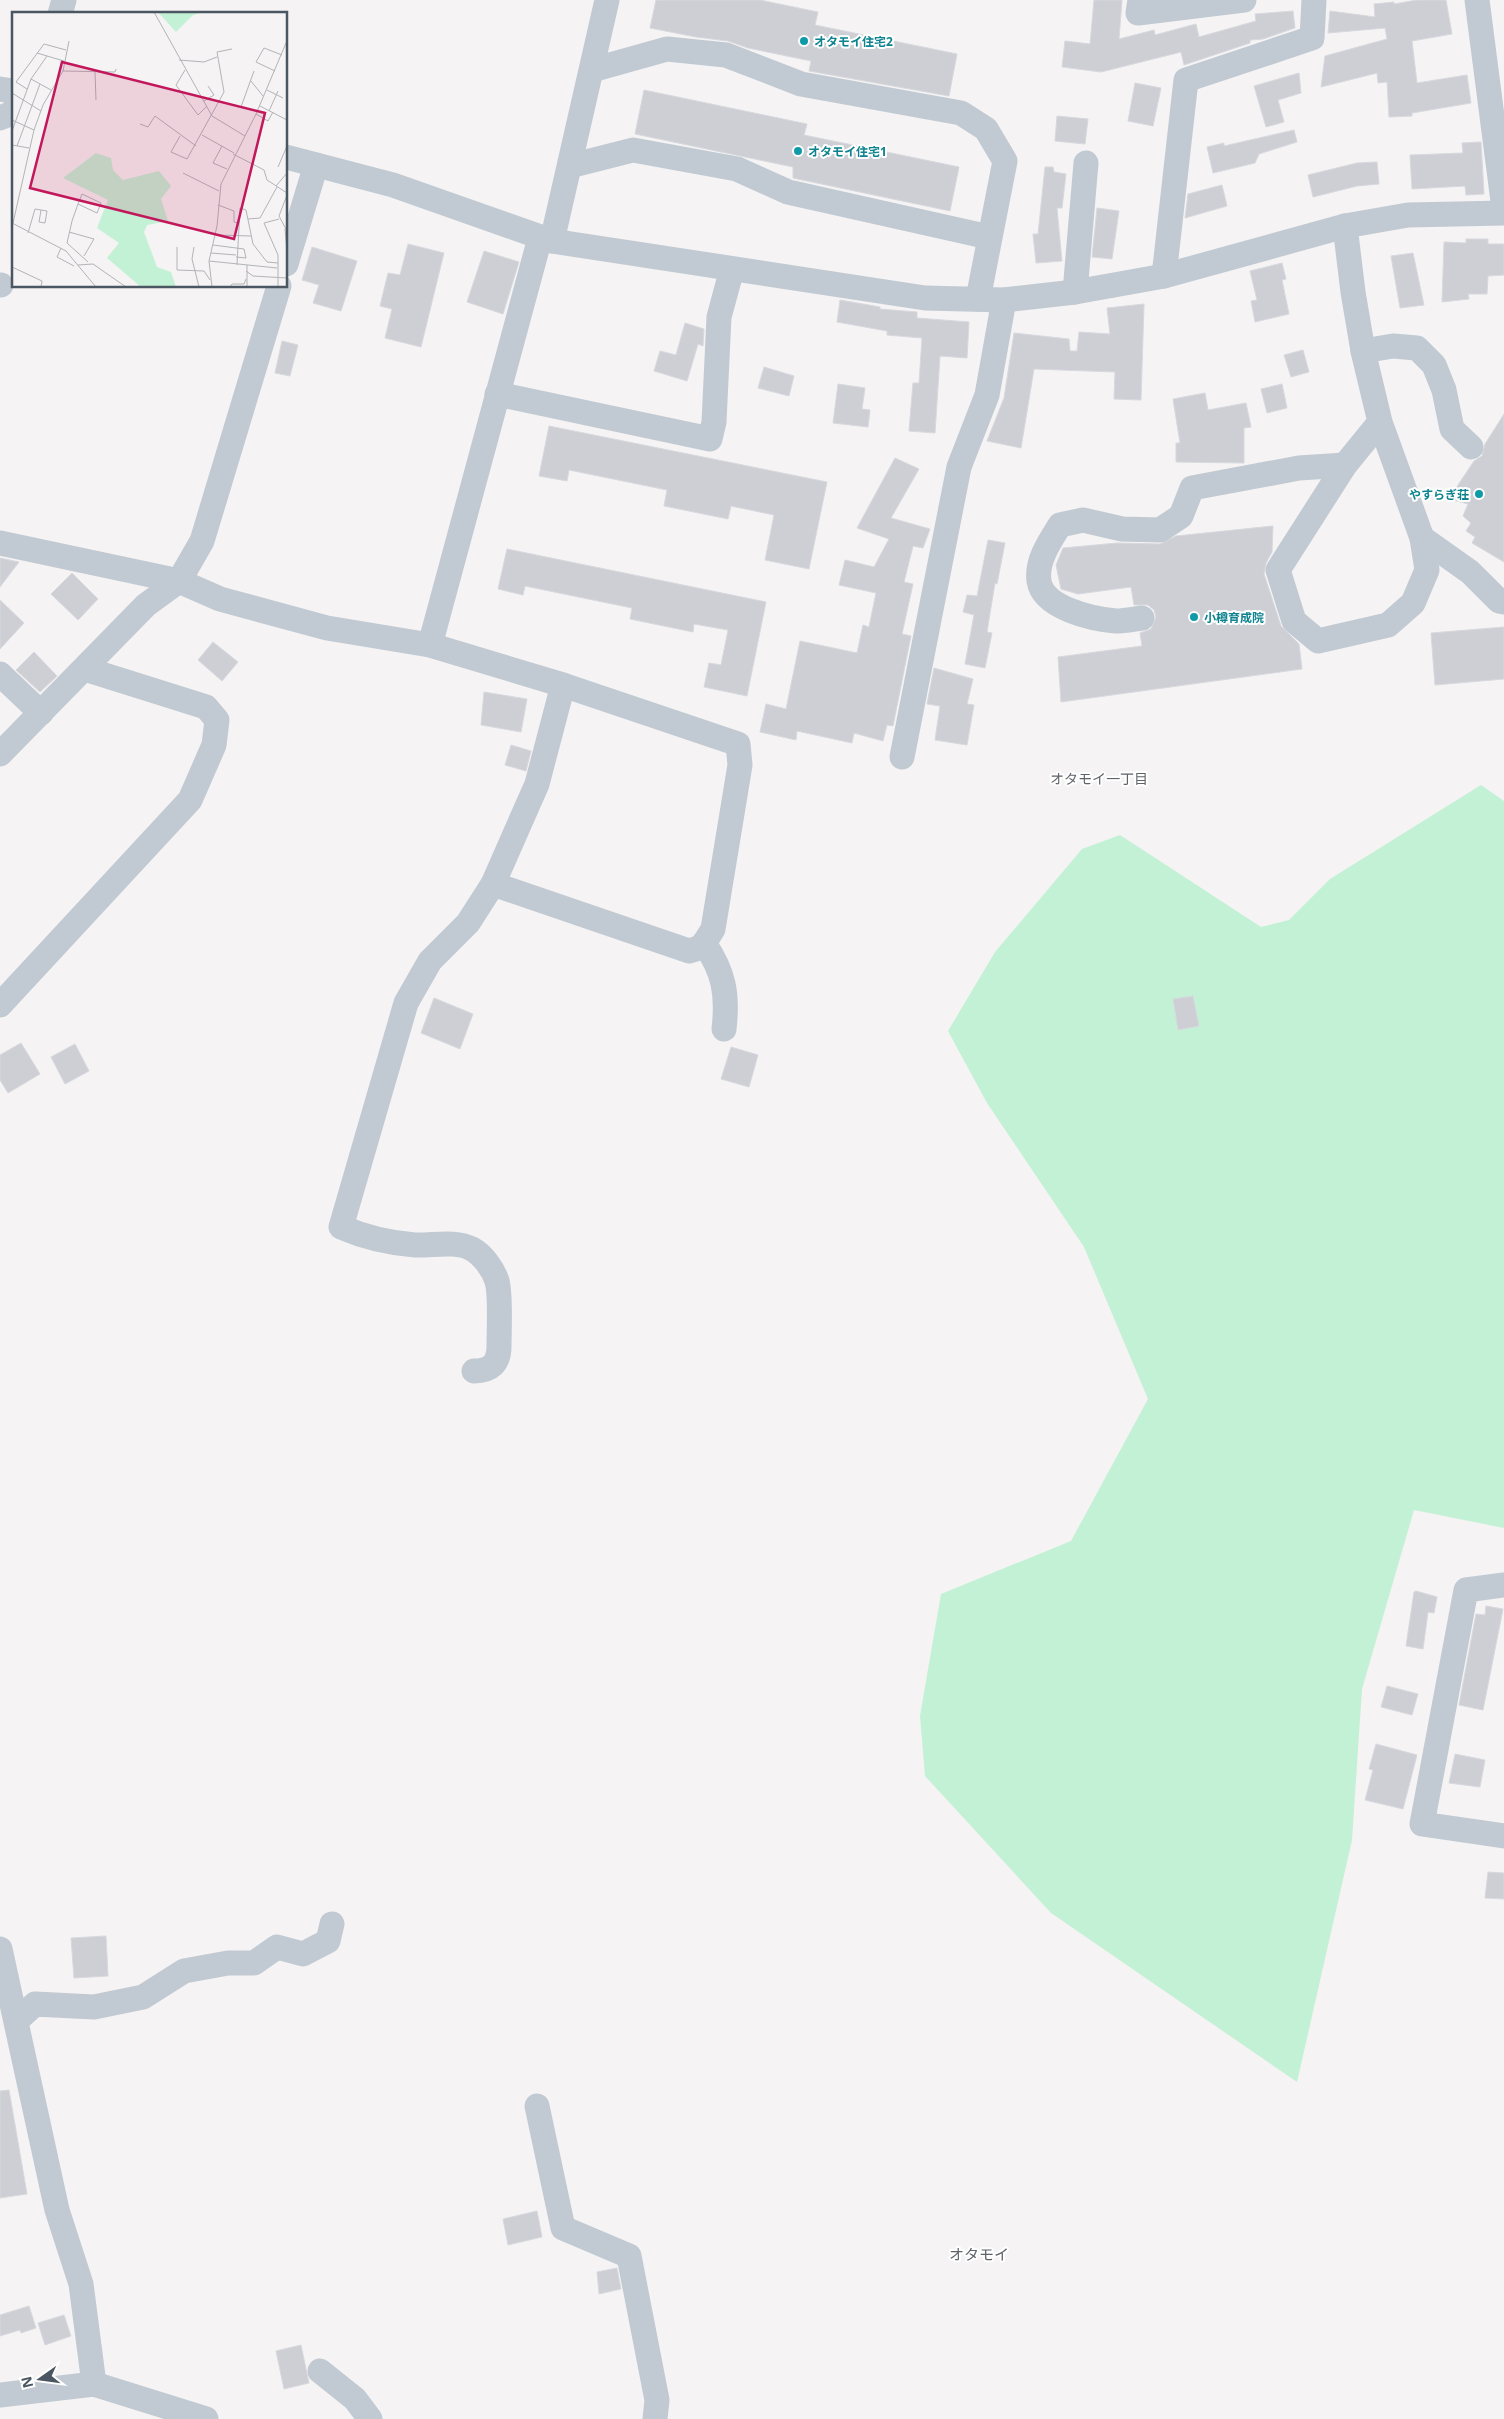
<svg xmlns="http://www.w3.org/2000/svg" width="1504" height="2419" font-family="'Noto Sans','Noto Sans JP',sans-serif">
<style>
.green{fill:#c3f1d5}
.building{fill:#cdcfd5;stroke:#d7d9de}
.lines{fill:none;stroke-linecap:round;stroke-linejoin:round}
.minor{stroke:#c1cad2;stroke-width:25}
.culture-dot{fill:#0f9aa8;stroke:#fff;stroke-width:2}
.labels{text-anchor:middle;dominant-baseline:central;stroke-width:4;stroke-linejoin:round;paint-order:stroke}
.culture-label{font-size:12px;font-weight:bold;fill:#0d838f;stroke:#fff;text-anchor:start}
.neighbourhood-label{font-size:14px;fill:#5f6368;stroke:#fff}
.quarter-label{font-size:15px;fill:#5f6368;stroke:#fff}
.inset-road{fill:none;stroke:#b1b4b9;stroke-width:1}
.view{fill:#c2185b;fill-opacity:0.15;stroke:#c2185b;stroke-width:2.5}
.inset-edge{fill:none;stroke:#4a5661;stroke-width:2.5}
</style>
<rect width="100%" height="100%" fill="#f5f3f3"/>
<!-- green -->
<path class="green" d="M 1481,785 L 1504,801 L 1504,1528 L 1414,1510 L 1362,1689 L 1352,1840 L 1297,2082 L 1051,1913 L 925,1776 L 920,1716 L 941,1594 L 1071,1541 L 1148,1399 L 1084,1247 L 987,1103 L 948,1031 L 995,952 L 1082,849 L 1120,835 L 1261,927 L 1289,920 L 1330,879 Z"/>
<!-- building -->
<g class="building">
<path d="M 656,0 L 760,0 L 818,12 L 815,25 L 957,54 L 949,96 L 809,71 L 811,61 L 748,48 L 728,41 L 696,37 L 650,28 Z"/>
<path d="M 1094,0 L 1122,0 L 1119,39 L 1154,30 L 1155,35 L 1196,24 L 1199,37 L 1256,21 L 1255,14 L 1293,11 L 1295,28 L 1263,39 L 1250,40 L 1250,43 L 1184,65 L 1181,52 L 1101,72 L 1062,67 L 1065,41 L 1090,44 Z"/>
<path d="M 1417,0 L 1446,0 L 1452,34 L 1412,41 L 1417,83 L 1467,75 L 1471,103 L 1412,113 L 1412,116 L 1389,117 L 1387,82 L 1378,83 L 1377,73 L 1321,87 L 1325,56 L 1387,39 L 1385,28 L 1328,33 L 1330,11 L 1375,17 L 1374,4 L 1394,2 L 1394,4 Z"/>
<path d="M 1299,73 L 1301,93 L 1278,100 L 1284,122 L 1266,127 L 1254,86 Z"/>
<path d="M 1135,83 L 1161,88 L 1153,126 L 1128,121 Z"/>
<path d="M 644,90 L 807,124 L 804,135 L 959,167 L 950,211 L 793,178 L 793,167 L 635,134 Z"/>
<path d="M 1057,116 L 1088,119 L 1085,144 L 1055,141 Z"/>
<path d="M 1294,130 L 1297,142 L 1259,154 L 1255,163 L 1213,173 L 1207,147 L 1224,143 L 1224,146 Z"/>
<path d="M 1481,142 L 1484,194 L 1466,195 L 1465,186 L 1412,189 L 1410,155 L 1463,153 L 1462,143 Z"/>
<path d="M 1377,162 L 1379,184 L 1357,186 L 1313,197 L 1308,175 L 1357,163 Z"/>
<path d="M 1045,167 L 1053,167 L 1054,172 L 1066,174 L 1062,208 L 1057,208 L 1062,261 L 1036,263 L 1033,234 L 1038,234 Z"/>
<path d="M 1222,185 L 1227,206 L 1185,218 L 1188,194 Z"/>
<path d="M 1097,208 L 1119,211 L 1112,259 L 1092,257 Z"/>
<path d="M 1466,239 L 1488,239 L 1488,244 L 1504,244 L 1504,275 L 1488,276 L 1487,294 L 1468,294 L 1469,299 L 1442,302 L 1444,242 L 1466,243 Z"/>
<path d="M 408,244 L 444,253 L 421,347 L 385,338 L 392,309 L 380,306 L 388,273 L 400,275 Z"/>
<path d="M 312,247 L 357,261 L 341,311 L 313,303 L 319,285 L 302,280 Z"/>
<path d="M 484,251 L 519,262 L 503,314 L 467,302 Z"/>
<path d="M 1413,253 L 1424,305 L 1400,308 L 1391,256 Z"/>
<path d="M 1282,263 L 1286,279 L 1282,280 L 1289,314 L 1255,322 L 1251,301 L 1257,300 L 1250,271 Z"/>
<path d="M 840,300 L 880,307 L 880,309 L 917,312 L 917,318 L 969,322 L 967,358 L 940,356 L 935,433 L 909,431 L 913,383 L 919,383 L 922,338 L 887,335 L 887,331 L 837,322 Z"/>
<path d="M 1144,304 L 1141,400 L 1114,399 L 1115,372 L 1034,369 L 1021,448 L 987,441 L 1004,398 L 1014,333 L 1069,339 L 1070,351 L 1077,351 L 1079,332 L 1110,334 L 1107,308 Z"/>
<path d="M 685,323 L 704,329 L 703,346 L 698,344 L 687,381 L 654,371 L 660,351 L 676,355 Z"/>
<path d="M 282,341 L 298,345 L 290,376 L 275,373 Z"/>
<path d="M 1303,350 L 1309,372 L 1291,377 L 1284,355 Z"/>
<path d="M 764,367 L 794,376 L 789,396 L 758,388 Z"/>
<path d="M 838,384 L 865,388 L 862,409 L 870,410 L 868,427 L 833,423 Z"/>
<path d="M 1282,384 L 1287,408 L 1267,413 L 1261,389 Z"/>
<path d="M 1205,393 L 1208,410 L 1246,403 L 1251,427 L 1244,428 L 1244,463 L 1176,462 L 1176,443 L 1180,443 L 1173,399 Z"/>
<path d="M 1504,414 L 1504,562 L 1472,543 L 1475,537 L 1466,531 L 1471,523 L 1463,516 L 1468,504 L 1453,500 L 1456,488 L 1474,461 L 1482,456 L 1485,444 Z"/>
<path d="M 549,426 L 827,482 L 809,569 L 765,560 L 774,515 L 731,506 L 728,519 L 664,506 L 667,490 L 569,470 L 567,481 L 539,476 Z"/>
<path d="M 895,458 L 919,469 L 891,518 L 930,529 L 923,548 L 913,546 L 904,582 L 913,584 L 902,634 L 911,636 L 893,726 L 887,725 L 883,741 L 854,733 L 852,743 L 797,731 L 796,740 L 760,732 L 766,704 L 786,709 L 800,641 L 857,653 L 863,625 L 869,627 L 876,593 L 839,585 L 845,560 L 874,567 L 889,539 L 857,528 Z"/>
<path d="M 1273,526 L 1272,552 L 1266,563 L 1264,574 L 1281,626 L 1299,644 L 1302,669 L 1061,702 L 1058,657 L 1142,646 L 1140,633 L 1151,629 L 1156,617 L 1154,610 L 1148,605 L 1134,605 L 1131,587 L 1078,594 L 1061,589 L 1056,565 L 1063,548 L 1117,543 L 1160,544 L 1176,536 Z"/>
<path d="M 988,540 L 1005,543 L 997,584 L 995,583 L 987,632 L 992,633 L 985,668 L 965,664 L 974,615 L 963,612 L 967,595 L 977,596 Z"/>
<path d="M 507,549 L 766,602 L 747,696 L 704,687 L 709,663 L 721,665 L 728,630 L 694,624 L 693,632 L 630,619 L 632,608 L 525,586 L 523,595 L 498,589 Z"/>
<path d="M 0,558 L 19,562 L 0,587 Z"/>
<path d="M 72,573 L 98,599 L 78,620 L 51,594 Z"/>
<path d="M 0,600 L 24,623 L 0,649 Z"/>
<path d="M 1504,627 L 1504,679 L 1435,685 L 1431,633 Z"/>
<path d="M 213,642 L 238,662 L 222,681 L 198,660 Z"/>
<path d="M 34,652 L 57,676 L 40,692 L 16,670 Z"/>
<path d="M 934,668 L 973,679 L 967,704 L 974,705 L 967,745 L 935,740 L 940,706 L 927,704 Z"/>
<path d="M 484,692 L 527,699 L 521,732 L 481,725 Z"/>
<path d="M 511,745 L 531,751 L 526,771 L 505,765 Z"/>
<path d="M 1193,996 L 1199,1026 L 1178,1030 L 1173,999 Z"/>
<path d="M 434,998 L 473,1014 L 460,1049 L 421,1033 Z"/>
<path d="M 21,1043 L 40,1074 L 8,1093 L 0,1080 L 0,1055 Z"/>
<path d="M 75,1044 L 89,1071 L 65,1084 L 51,1057 Z"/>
<path d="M 731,1047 L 758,1055 L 749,1087 L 721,1079 Z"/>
<path d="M 1416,1591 L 1437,1597 L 1434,1613 L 1428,1612 L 1423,1649 L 1406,1646 L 1414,1592 Z"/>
<path d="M 1486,1606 L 1503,1609 L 1483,1710 L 1459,1705 L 1476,1614 L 1485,1615 Z"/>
<path d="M 1387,1686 L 1418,1694 L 1412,1715 L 1381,1707 Z"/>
<path d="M 1376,1744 L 1417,1755 L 1403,1809 L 1365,1800 L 1373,1770 L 1369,1769 Z"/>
<path d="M 1455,1754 L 1485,1760 L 1480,1787 L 1449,1783 Z"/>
<path d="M 1488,1872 L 1504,1873 L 1504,1899 L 1485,1898 Z"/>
<path d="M 106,1936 L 108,1976 L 74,1978 L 71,1938 Z"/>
<path d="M 9,2090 L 27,2194 L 0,2198 L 0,2091 Z"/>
<path d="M 537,2211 L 542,2237 L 508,2245 L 503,2219 Z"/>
<path d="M 617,2268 L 621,2289 L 599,2294 L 597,2272 Z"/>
<path d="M 29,2306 L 36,2328 L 21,2333 L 20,2330 L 0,2336 L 0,2315 Z"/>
<path d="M 64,2315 L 71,2336 L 45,2345 L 38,2323 Z"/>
<path d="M 301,2345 L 309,2383 L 284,2389 L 276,2351 Z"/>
</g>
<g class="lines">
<!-- minor -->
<g class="minor">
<path d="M 1140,0 L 1138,13 L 1244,0"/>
<path d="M 1477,0 L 1504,209"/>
<path d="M 60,14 L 64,0"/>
<path d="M 592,70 L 667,49 L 726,55 L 801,84 L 961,113 L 986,129 L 1005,161 L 978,299"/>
<path d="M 0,89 L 14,91"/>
<path d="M 0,118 L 10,114 L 14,110"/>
<path d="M 286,157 L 393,185 L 552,241 L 925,298 L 1004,300 L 1075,292 L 1164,276 L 1345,226 L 1408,215 L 1504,213"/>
<path d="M 570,166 L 633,150 L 737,169 L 788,192 L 989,237"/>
<path d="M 1345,226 L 1353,292 L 1363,351 L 1380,422 L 1422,538 L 1427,570 L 1413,603 L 1388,625 L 1318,641 L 1294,621 L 1278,570 L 1345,465 L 1380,422"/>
<path d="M 552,241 L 607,0"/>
<path d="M 286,264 L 316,165"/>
<path d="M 1164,276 L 1186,80 L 1312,38 L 1314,0"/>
<path d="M 0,285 L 1,285"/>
<path d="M 1075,292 L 1086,163"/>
<path d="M 1363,351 L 1393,346 L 1417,348 L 1434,365 L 1444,390 L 1452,429 L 1471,447"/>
<path d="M 497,394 L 710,439 L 714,422 L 719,317 L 732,269"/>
<path d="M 1422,538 L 1470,572 L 1499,601 L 1504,602"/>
<path d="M 0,543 L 179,581 L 220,599 L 327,628 L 430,645 L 563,685 L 738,744 L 740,765 L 713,929 L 702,947 L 689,951 L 493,884"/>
<path d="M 1142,618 C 1134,619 1124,621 1116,621 C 1092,619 1043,608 1039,581 C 1036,561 1050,541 1060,525 L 1083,520 L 1122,529 L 1160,530 L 1181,516 L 1192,488 L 1299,468 L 1345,465"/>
<path d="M 430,645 L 540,238"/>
<path d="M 0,674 L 41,713"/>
<path d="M 0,754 L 146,605 L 179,581 L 202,541 L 279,286"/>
<path d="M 902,757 L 959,467 L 987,395 L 1004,300"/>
<path d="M 704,943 C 724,972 728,994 724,1029"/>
<path d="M 0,1005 L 190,800 L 214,745 L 217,720 L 206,707 L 85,669"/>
<path d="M 474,1371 C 490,1371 499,1364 499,1346 C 499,1330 501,1295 497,1281 C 493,1269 483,1255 472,1249 C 455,1240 432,1246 415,1245 C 389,1243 364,1237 341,1227 L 406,1003 L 430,961 L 468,923 L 493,884 L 537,784 L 563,685"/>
<path d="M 1504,1585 L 1466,1590 L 1422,1824 L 1504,1836"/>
<path d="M 0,1949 L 57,2210 L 81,2284 L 94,2384"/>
<path d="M 16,2021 L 35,2004 L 94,2007 L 143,1997 L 184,1971 L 228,1963 L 254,1963 L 277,1947 L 303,1954 L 328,1941 L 332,1924"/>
<path d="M 537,2106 L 563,2228 L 629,2256 L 657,2400 L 655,2419"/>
<path d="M 320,2371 L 355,2399 L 370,2419"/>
<path d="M 0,2395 L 94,2384 L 206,2419"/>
</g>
</g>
<!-- markers -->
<g class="culture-dot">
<circle cx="804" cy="41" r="5"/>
<circle cx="798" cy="151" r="5"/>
<circle cx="1479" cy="494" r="5"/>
<circle cx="1194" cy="617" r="5"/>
</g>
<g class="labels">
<!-- culture labels -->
<g class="culture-label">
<text x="814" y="41">オタモイ住宅2</text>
<text x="808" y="151">オタモイ住宅1</text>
<text x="1469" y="494" text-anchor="end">やすらぎ荘</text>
<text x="1204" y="617">小樽育成院</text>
</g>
<!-- neighbourhood labels -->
<g class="neighbourhood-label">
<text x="1099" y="778">オタモイ一丁目</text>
</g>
<!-- quarter labels -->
<g class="quarter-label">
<text x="979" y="2254">オタモイ</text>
</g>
</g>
<!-- overview -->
<g transform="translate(12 12)">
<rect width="275" height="275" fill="#f5f3f3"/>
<path d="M 146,0 L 191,0 L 181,3 L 164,20 ZM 84,141 L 99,146 L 101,158 L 111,168 L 147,159 L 159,174 L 149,187 L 156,209 L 135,213 L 132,220 L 145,255 L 159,260 L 164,275 L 129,275 L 95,246 L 107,231 L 85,216 L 96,188 L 51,166 Z" fill="#c3f1d5"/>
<path class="inset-road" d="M 142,0 L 200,104 L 233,124M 25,41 L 52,49M 167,48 L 192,50 L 205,45M 173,58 L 164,73 L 186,103 L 195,94M 51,59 L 103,60 L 104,57M 263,59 L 244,50 L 252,36 L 270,43M 83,60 L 84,88M 19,67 L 39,78M 239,69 L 251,84M 15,77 L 4,70 L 32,32 L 54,38M 255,78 L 271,86M 0,81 L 29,99M 192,89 L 202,83 L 196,74M 248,94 L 275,108M 229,95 L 242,59M 257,99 L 266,79M 244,102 L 256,109 L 261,100M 0,108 L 22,118M 128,112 L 136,115 L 143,104 L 184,134M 0,119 L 19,67 L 35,44M 190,123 L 222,141M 168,124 L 159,140 L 175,147 L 212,80 L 205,40 L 220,37M 0,133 L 17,136M 5,134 L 28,72M 210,134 L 201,151 L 215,157M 221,142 L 252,158 L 255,168 L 275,181M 266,155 L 275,134M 171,161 L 207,179M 264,174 L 275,161M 275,183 L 267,204 L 275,219M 66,192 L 85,201 L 89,191 L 70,182 L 66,192 L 60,209 L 55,231 L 76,250M 206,193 L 222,199 L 222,210 L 226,211M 236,207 L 248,206 L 265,175M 0,211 L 54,239 L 84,275M 1,211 L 22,118 L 31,93 L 51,59 L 57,29M 273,217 L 275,238M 57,220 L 82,227 L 72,244M 16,221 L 23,197 L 35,199 L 33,211 L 27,210 L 29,198M 204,223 L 239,224M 201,233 L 232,237 L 234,246 L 224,245M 165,235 L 165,258 L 192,259 L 198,268M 182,235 L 180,247 L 187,275M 49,236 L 45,245 L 62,254M 199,241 L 224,243M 197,249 L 265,256M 66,253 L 81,252 L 114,275M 225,253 L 228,196 L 234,198 L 241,232 L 255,250 L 266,251M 235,253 L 235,275M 0,255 L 30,269 L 29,275M 234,259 L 241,264 L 275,266M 200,275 L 197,249 L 205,214 L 209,172 L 244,102 L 274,31M 218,275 L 220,272 L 232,272 L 234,267M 266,275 L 266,243 L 252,211 L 267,207"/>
<path class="view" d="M 50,50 L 253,101 L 222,227 L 18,176 Z"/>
<rect width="275" height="275" class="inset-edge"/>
</g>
<!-- north arrow -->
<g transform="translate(40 2379) rotate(256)" stroke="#ffffff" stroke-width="4" paint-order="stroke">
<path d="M0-4L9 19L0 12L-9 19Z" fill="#4a5661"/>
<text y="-8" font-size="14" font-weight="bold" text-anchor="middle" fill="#4a5661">N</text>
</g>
</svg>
